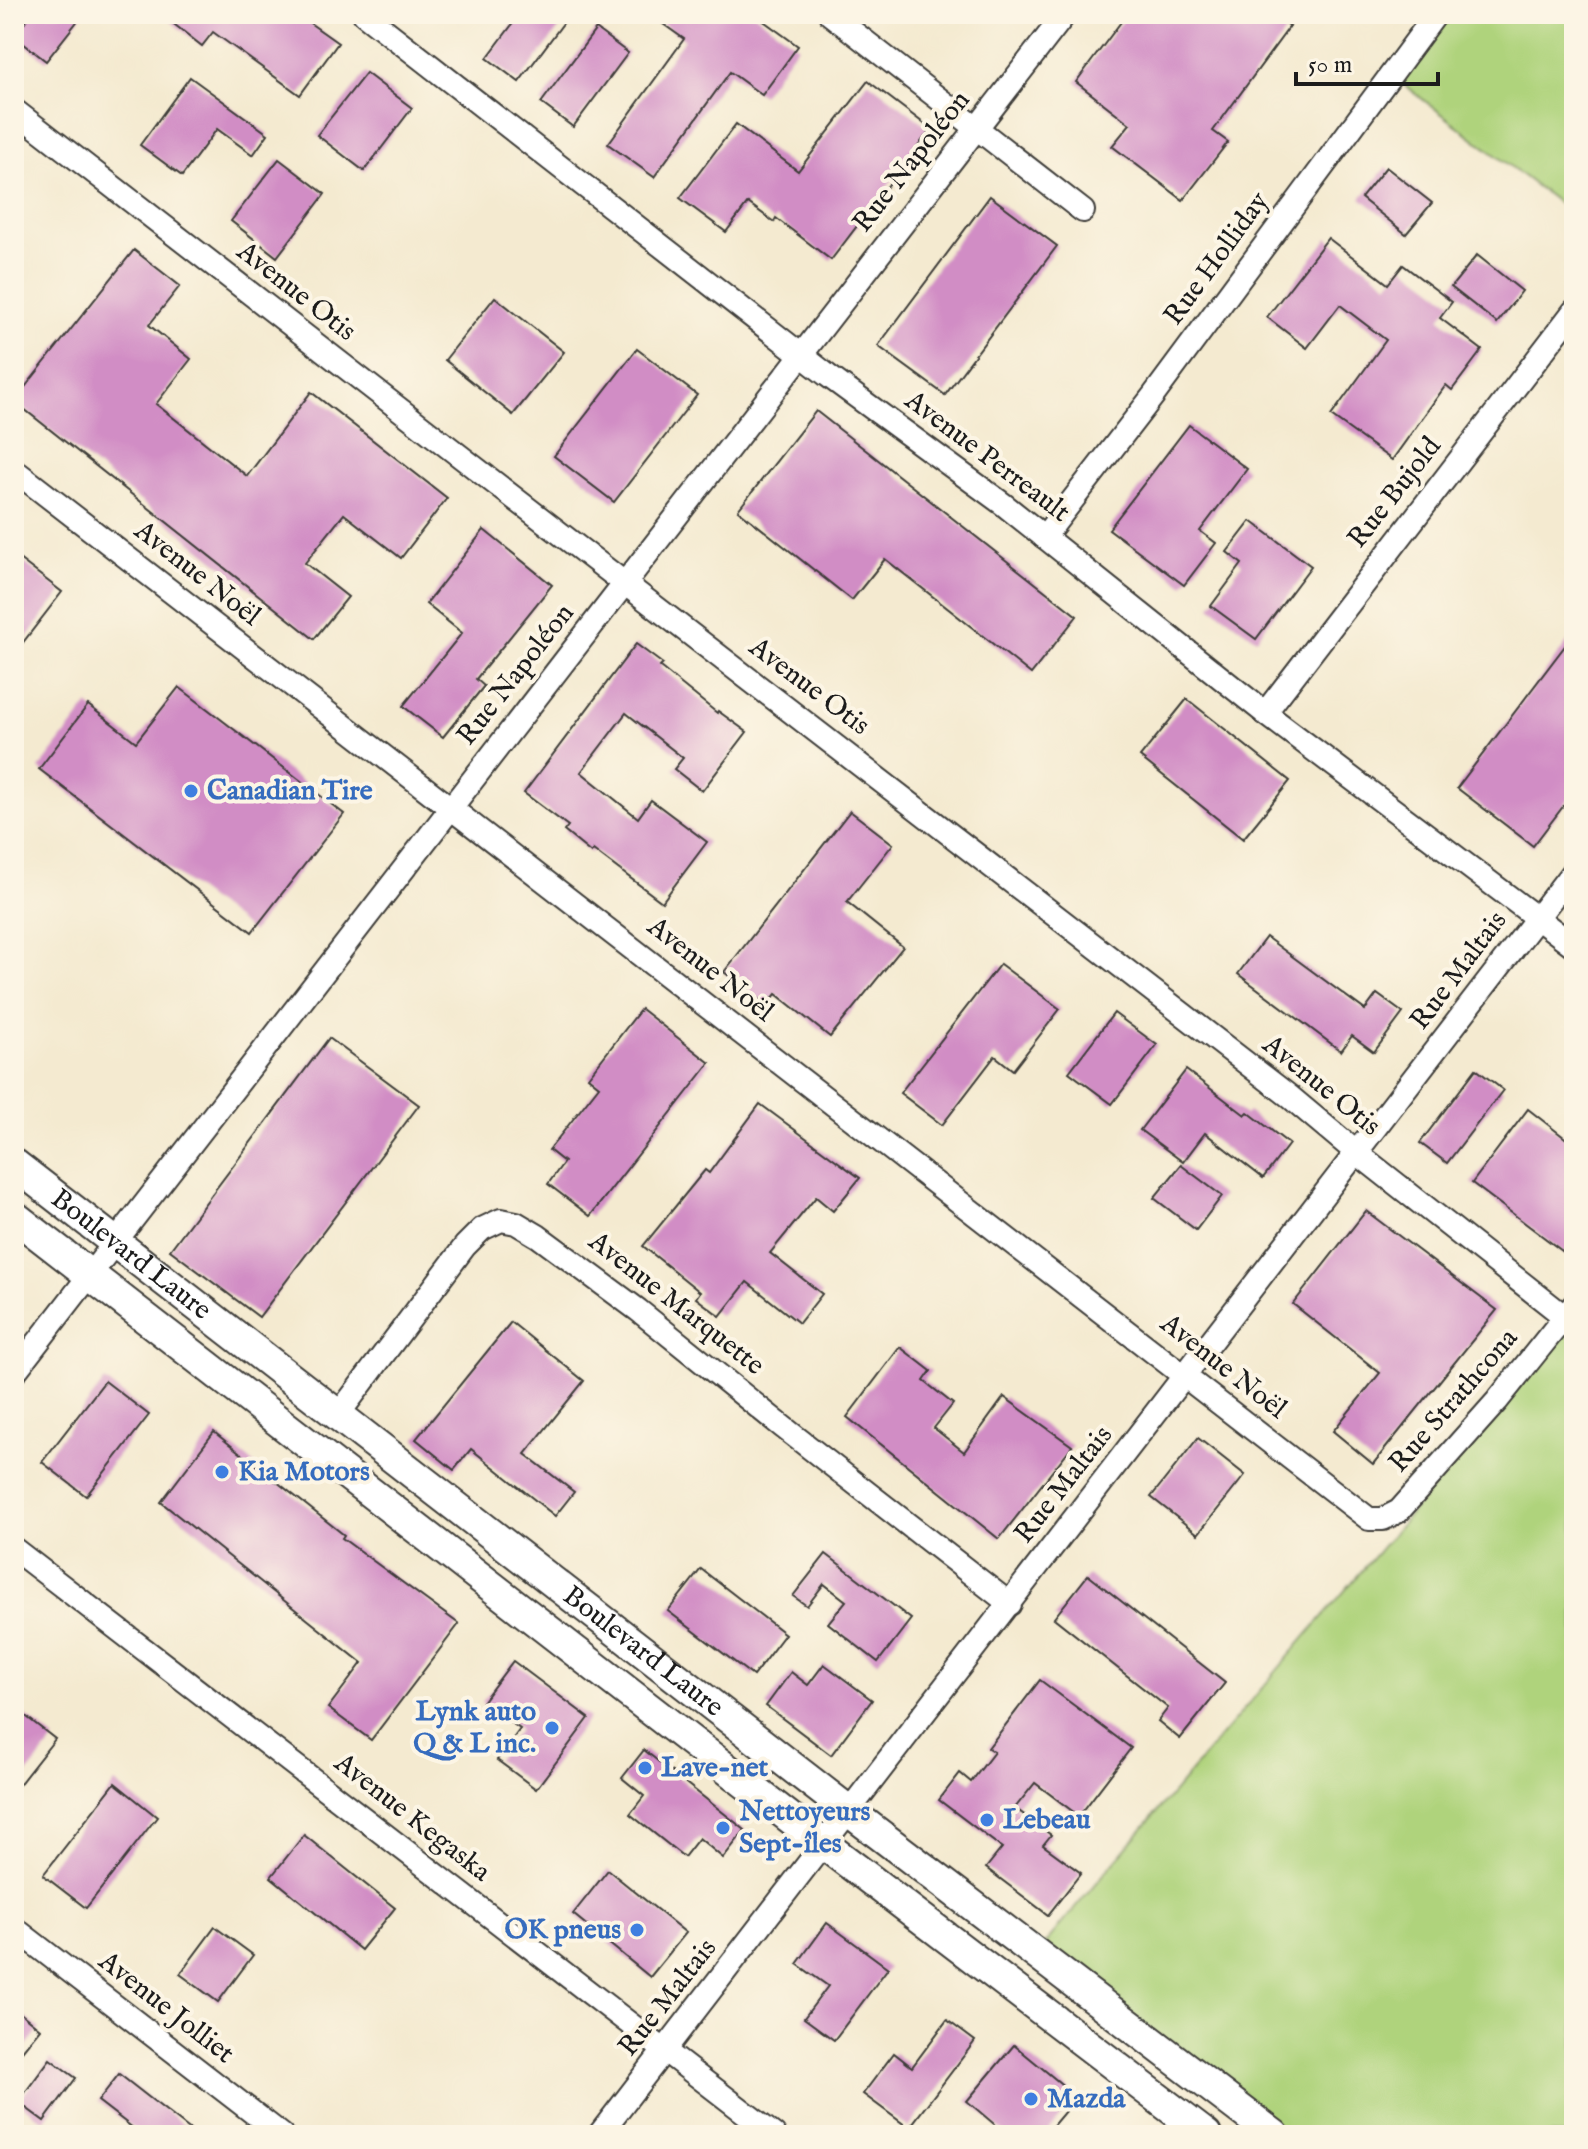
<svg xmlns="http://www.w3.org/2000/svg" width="1588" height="2149" font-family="'IM FELL English',serif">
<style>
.green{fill:#afd37c;stroke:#66784c;stroke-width:2}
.building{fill:#d18dc5}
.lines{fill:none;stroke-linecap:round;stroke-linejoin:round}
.minor-casing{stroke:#3c3b37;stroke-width:26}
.highway-casing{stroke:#3c3b37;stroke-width:34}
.minor{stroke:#fff;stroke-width:22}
.highway{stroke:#fff;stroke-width:30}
.shop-dot{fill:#3f7fe0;stroke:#fcf5e5;stroke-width:3}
.labels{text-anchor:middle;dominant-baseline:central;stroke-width:8;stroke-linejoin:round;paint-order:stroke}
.street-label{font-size:28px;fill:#1c1c1c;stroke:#fcf5e5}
.shop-label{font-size:28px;font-weight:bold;fill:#366cbe;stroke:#fcf5e5;text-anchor:start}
</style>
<rect width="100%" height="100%" fill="#fcf5e5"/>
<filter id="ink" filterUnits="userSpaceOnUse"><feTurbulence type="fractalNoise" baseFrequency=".0125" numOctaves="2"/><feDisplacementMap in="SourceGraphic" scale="16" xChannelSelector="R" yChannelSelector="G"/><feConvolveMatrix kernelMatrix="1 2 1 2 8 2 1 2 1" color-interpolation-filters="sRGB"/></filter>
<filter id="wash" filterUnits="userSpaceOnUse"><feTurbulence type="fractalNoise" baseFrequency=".006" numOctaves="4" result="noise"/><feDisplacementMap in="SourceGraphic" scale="32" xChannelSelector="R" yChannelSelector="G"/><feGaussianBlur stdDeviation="1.8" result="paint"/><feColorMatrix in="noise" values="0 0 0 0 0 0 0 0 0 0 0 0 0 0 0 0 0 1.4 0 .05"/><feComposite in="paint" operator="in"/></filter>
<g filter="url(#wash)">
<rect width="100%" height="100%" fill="#f4ead0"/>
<!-- green -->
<g class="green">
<path d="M 1436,14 L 1574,14 L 1574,215 L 1391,75 Z"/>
<path d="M 1574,1321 L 1574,2135 L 1277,2135 L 1036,1954 Z"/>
</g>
<g id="blocks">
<!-- building -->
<g class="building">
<path d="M 31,14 L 83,14 L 46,61 L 14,36 Z"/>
<path d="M 161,14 L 297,14 L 338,43 L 300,95 L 213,32 L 202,46 Z"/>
<path d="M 520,14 L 570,14 L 519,82 L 487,58 Z"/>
<path d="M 649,14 L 754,14 L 798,46 L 762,95 L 730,72 L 654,177 L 608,144 L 684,39 Z"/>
<path d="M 1127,14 L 1273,14 L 1290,26 L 1213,131 L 1228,142 L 1183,200 L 1112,146 L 1130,124 L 1076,82 Z"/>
<path d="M 596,29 L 628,53 L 573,127 L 541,103 Z"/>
<path d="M 366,73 L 412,108 L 364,171 L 317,135 Z"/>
<path d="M 190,77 L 268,134 L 253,155 L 217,129 L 182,176 L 140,145 Z"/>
<path d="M 868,81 L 931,129 L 831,260 L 776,218 L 774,222 L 748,203 L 726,232 L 680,198 L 736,124 L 798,171 Z"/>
<path d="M 279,159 L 325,194 L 277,257 L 231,221 Z"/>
<path d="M 1386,167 L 1432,203 L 1406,234 L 1361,198 Z"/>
<path d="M 990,196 L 1057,246 L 945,395 L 878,346 Z"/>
<path d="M 1328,238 L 1388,284 L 1403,265 L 1452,302 L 1440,318 L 1482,350 L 1452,390 L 1446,385 L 1392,460 L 1331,416 L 1386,340 L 1340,305 L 1307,348 L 1267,317 Z"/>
<path d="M 134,250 L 180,286 L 149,325 L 191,359 L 156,404 L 247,476 L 311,392 L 447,498 L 401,558 L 344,514 L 305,563 L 348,597 L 314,639 L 14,401 Z"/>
<path d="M 1477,255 L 1522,291 L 1497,323 L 1451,287 Z"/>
<path d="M 495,297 L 564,352 L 513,415 L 445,360 Z"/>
<path d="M 637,349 L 697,395 L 614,502 L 554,456 Z"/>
<path d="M 816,411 L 1077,616 L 1031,674 L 885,559 L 852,600 L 738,510 Z"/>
<path d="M 1189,425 L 1247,469 L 1200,531 L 1216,543 L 1184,585 L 1109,529 Z"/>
<path d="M 1251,521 L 1311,566 L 1256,639 L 1211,606 L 1242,564 L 1227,552 Z"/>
<path d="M 484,530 L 552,585 L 476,679 L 484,686 L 443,737 L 403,706 L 462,633 L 426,604 Z"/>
<path d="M 14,555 L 62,592 L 14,654 Z"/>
<path d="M 1574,634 L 1574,792 L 1533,846 L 1457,788 Z"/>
<path d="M 636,644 L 663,664 L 660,667 L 717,713 L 718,711 L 747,732 L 702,791 L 674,769 L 683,758 L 626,713 L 581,772 L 638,818 L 651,800 L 707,842 L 662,902 L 593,850 L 591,853 L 564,831 L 568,826 L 524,793 Z"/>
<path d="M 179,687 L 344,814 L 252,932 L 39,769 L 88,705 L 136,742 Z"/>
<path d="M 1187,699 L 1290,781 L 1243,839 L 1140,757 Z"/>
<path d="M 850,811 L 893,844 L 847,902 L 903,947 L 830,1037 L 776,994 L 767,1005 L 724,972 Z"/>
<path d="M 1266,937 L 1365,1010 L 1377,994 L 1403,1013 L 1374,1052 L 1352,1036 L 1341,1051 L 1238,974 Z"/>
<path d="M 1000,964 L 1060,1009 L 1013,1070 L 995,1056 L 942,1125 L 900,1093 Z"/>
<path d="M 641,1009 L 710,1063 L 590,1216 L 548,1184 L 564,1162 L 549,1150 L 599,1086 L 588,1077 Z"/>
<path d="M 1114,1013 L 1157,1045 L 1112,1104 L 1069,1072 Z"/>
<path d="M 329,1038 L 419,1105 L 259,1317 L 170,1250 Z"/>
<path d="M 1476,1069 L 1503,1090 L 1447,1163 L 1420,1143 Z"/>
<path d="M 1186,1070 L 1245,1115 L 1248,1112 L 1289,1144 L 1263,1178 L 1205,1133 L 1183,1162 L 1140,1130 Z"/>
<path d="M 760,1104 L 860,1178 L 833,1211 L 816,1197 L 770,1253 L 822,1294 L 799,1323 L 747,1282 L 720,1316 L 696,1298 L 700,1292 L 643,1246 L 705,1170 L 709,1173 Z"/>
<path d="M 1528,1109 L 1574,1145 L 1574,1260 L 1472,1183 Z"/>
<path d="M 1181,1165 L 1222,1196 L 1196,1230 L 1154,1198 Z"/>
<path d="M 1366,1211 L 1497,1310 L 1373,1464 L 1333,1431 L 1380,1373 L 1293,1304 Z"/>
<path d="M 511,1322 L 584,1381 L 525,1454 L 574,1492 L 555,1516 L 471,1449 L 454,1470 L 416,1439 Z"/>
<path d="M 900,1347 L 931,1371 L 924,1381 L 953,1404 L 934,1428 L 964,1452 L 1004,1397 L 1072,1446 L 999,1539 L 847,1417 Z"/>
<path d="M 105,1381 L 149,1415 L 86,1496 L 42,1462 Z"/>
<path d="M 214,1432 L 344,1535 L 342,1538 L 459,1624 L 371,1740 L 328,1708 L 362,1663 L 161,1502 Z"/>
<path d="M 1198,1438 L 1245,1475 L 1198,1534 L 1151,1497 Z"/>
<path d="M 826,1554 L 911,1619 L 878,1662 L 828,1623 L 846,1601 L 824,1584 L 807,1606 L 793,1596 Z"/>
<path d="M 701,1569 L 785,1634 L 753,1676 L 668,1611 Z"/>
<path d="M 1088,1575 L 1225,1683 L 1180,1739 L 1158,1721 L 1168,1708 L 1054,1618 Z"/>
<path d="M 513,1661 L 589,1718 L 536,1789 L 497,1760 L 520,1729 L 482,1702 Z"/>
<path d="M 824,1664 L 872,1700 L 831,1755 L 766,1706 L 791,1672 L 808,1685 Z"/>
<path d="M 1040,1680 L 1131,1748 L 1079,1816 L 1035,1783 L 1015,1808 L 1051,1835 L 1043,1845 L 1081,1873 L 1048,1915 L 986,1868 L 1002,1848 L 939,1800 L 960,1773 L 971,1782 L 994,1752 L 988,1748 Z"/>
<path d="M 14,1707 L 55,1739 L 14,1791 Z"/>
<path d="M 644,1750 L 745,1830 L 723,1858 L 699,1838 L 684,1857 L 630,1814 L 644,1796 L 622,1778 Z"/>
<path d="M 115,1783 L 157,1817 L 86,1908 L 43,1875 Z"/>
<path d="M 304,1835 L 395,1908 L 361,1950 L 271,1877 Z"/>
<path d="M 608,1870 L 686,1933 L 650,1977 L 573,1914 Z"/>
<path d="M 827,1923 L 888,1968 L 834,2040 L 804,2018 L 828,1986 L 797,1964 Z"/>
<path d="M 215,1927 L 253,1955 L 218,2002 L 180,1974 Z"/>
<path d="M 14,2008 L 40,2029 L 14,2061 Z"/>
<path d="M 947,2020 L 975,2041 L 909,2128 L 863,2094 L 894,2053 L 912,2067 Z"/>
<path d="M 1014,2045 L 1077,2097 L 1045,2135 L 1007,2135 L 967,2101 Z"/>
<path d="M 50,2059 L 76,2078 L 44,2121 L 18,2102 Z"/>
<path d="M 119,2074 L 197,2135 L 142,2135 L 98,2101 Z"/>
</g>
</g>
</g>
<g filter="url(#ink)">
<use href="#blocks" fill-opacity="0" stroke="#3c3b37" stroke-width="2"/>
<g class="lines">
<!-- minor casing -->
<g class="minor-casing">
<g id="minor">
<path d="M 364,14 L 827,375 L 1003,504 L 1265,713 L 1574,946"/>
<path d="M 830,14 L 1083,211"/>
<path d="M 14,110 C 438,440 863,768 1289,1096 L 1357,1153 L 1565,1317"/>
<path d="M 14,470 L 1369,1519 L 1383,1519 L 1399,1511 L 1497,1401 L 1574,1305"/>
<path d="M 1044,537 L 1153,396 L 1436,14"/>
<path d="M 1265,713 L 1574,311"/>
<path d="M 14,1373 L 1065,14"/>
<path d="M 338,1415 L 465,1246 L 482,1229 L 501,1220 L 516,1223 L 538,1236 L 638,1310 L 783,1427 L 1010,1604"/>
<path d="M 14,1549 L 774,2135"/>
<path d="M 14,1928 L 282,2135"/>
<path d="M 599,2135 L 1574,870"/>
</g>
</g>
<!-- highway casing -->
<g class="highway-casing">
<g id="highway">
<path id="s1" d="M 14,1164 L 850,1812 L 1274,2135"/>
<path d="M 14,1216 L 825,1845 L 1206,2135"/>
</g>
</g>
<!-- minor -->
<use href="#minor" class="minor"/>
<!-- highway -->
<use href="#highway" class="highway"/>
</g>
</g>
<!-- markers -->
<g class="shop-dot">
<circle cx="191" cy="791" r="8"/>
<circle cx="222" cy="1472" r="8"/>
<circle cx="552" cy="1728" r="8"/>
<circle cx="645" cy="1768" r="8"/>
<circle cx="987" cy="1820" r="8"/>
<circle cx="723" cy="1828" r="8"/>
<circle cx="637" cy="1930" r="8"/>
<circle cx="1031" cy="2099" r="8"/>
</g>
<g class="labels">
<!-- street labels -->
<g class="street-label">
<text transform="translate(912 162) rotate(-52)">Rue Napoléon</text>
<text transform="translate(1217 259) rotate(-54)">Rue Holliday</text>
<text transform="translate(296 292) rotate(38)">Avenue Otis</text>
<text transform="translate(987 457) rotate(37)">Avenue Perreault</text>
<text transform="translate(1395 493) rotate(-52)">Rue Bujold</text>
<text transform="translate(197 574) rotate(38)">Avenue Noël</text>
<text transform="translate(516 675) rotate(-52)">Rue Napoléon</text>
<text transform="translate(809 687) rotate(37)">Avenue Otis</text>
<text transform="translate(710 970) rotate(38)">Avenue Noël</text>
<text transform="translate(1459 971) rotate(-53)">Rue Maltais</text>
<text transform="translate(1321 1086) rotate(39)">Avenue Otis</text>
<text stroke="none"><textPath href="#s1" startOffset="148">Boulevard Laure</textPath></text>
<text transform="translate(676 1304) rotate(38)">Avenue Marquette</text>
<text transform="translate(1223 1367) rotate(38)">Avenue Noël</text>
<text transform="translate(1454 1401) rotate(-49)">Rue Strathcona</text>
<text transform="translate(1064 1485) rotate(-52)">Rue Maltais</text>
<text stroke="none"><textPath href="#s1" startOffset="796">Boulevard Laure</textPath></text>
<text transform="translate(412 1818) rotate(38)">Avenue Kegaska</text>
<text transform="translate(668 1998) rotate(-52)">Rue Maltais</text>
<text transform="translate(166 2008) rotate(38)">Avenue Jolliet</text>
</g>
<!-- shop labels -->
<g class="shop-label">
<text x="207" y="791">Canadian Tire</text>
<text x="238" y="1472">Kia Motors</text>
<text x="536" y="1712" text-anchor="end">Lynk auto<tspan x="536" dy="32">Q &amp; L inc.</tspan></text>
<text x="661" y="1768">Lave-net</text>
<text x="739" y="1812">Nettoyeurs<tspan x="739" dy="32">Sept-îles</tspan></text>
<text x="1003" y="1820">Lebeau</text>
<text x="621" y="1930" text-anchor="end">OK pneus</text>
<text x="1047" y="2099">Mazda</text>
</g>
</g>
<!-- margin -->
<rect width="1588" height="2149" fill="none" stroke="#fcf5e5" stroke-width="48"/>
<!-- scale -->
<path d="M1296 72v12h142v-12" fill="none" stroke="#1c1c1c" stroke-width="4"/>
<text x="1308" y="72" font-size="24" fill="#1c1c1c" stroke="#fcf5e5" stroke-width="6" paint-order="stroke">50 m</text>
</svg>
